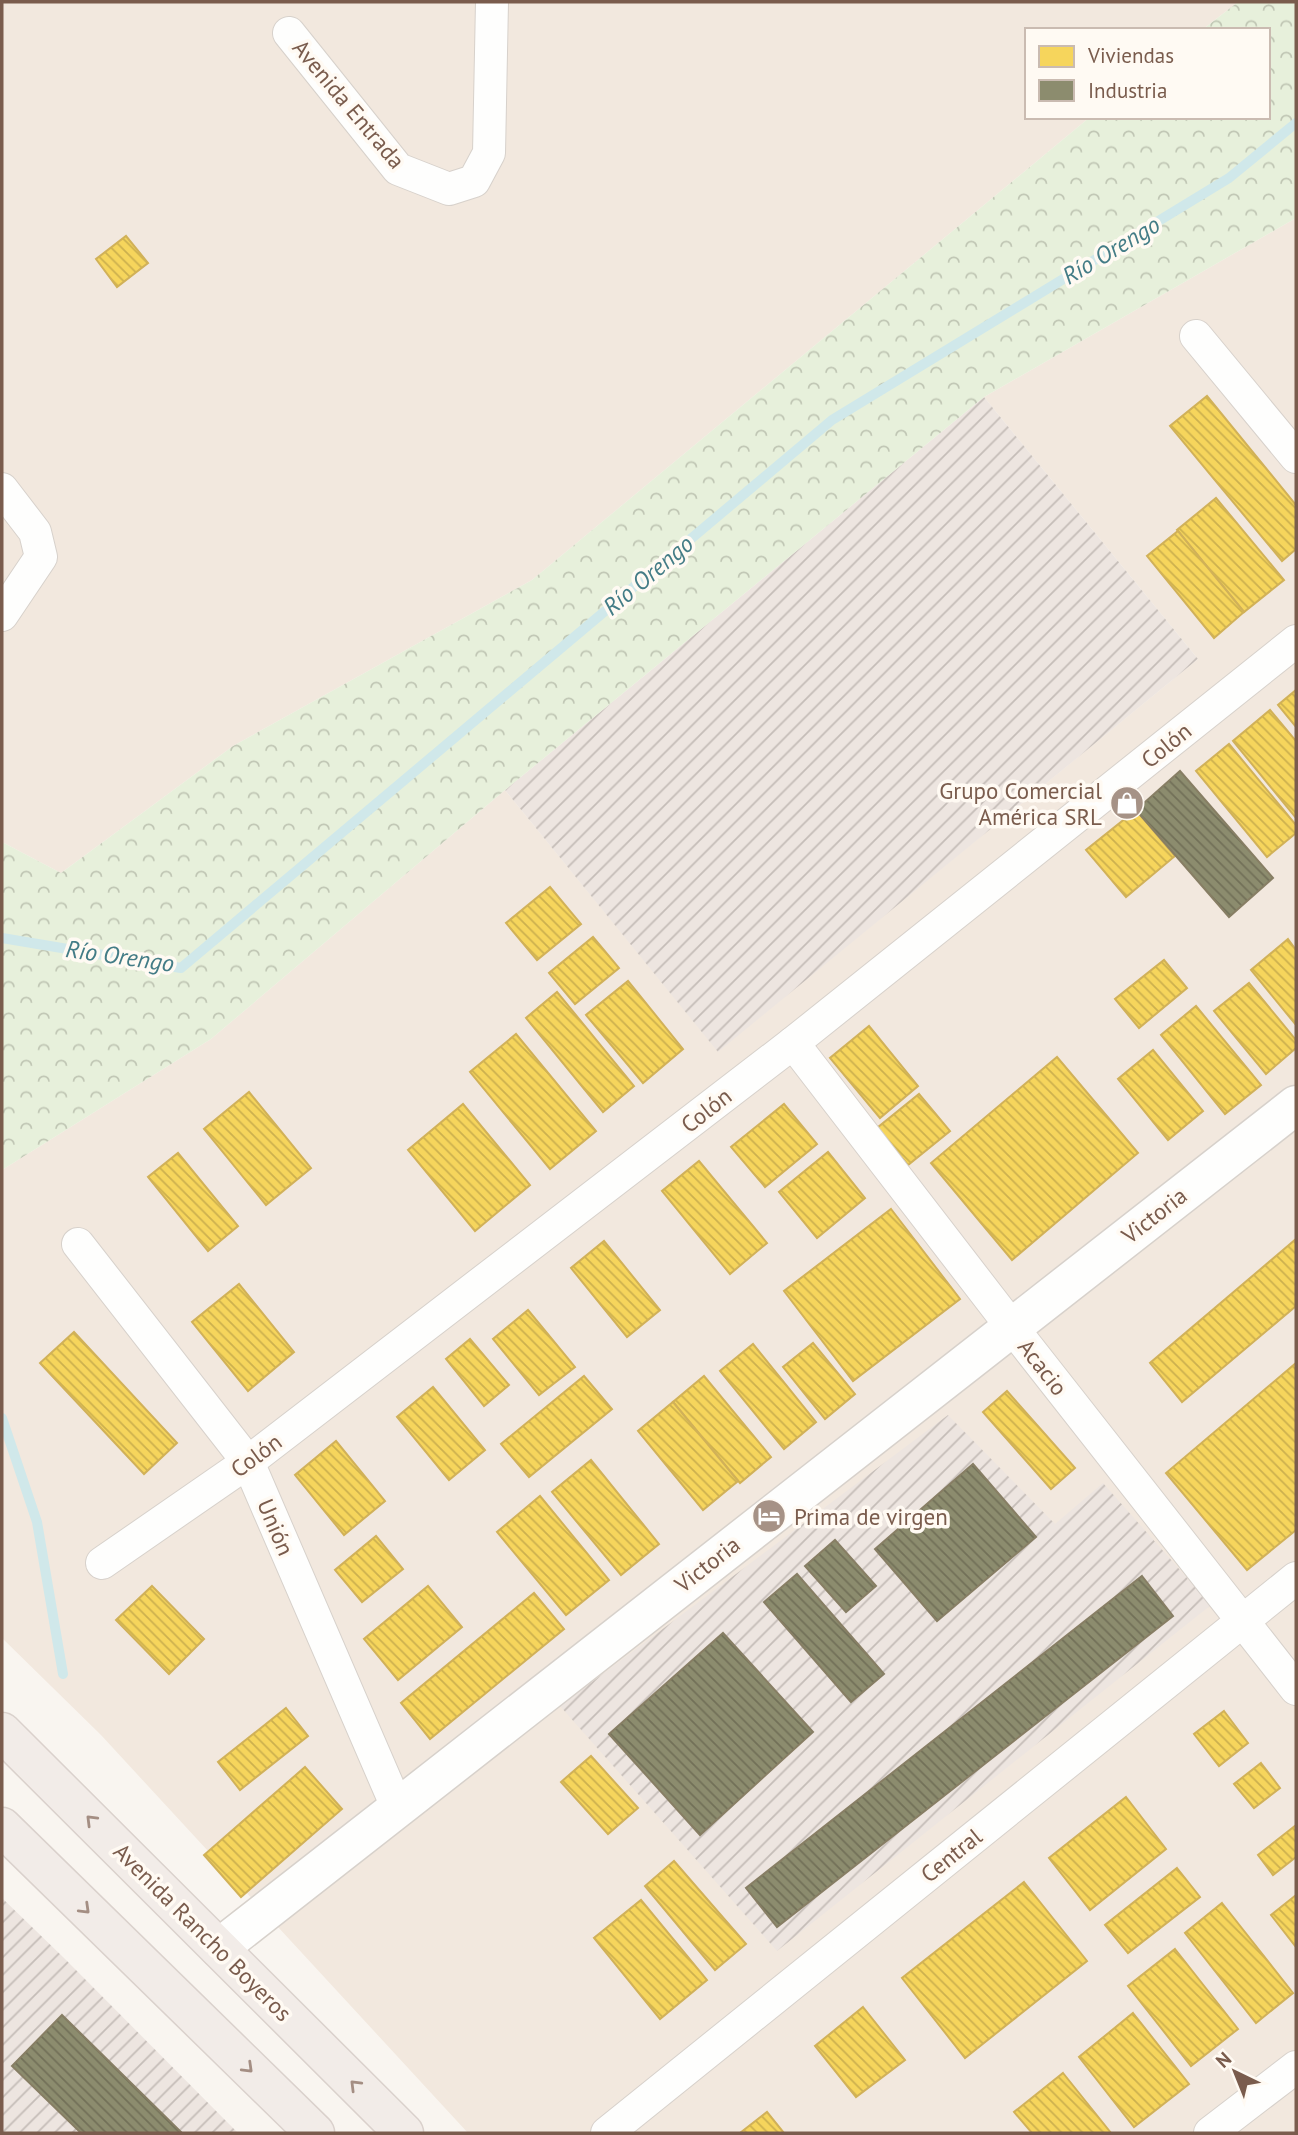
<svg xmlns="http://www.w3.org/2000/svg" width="1298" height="2135" font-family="'PT Sans',sans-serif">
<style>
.residential{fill:#f2e8de}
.industrial{fill:url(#industrial-furrows)}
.forest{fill:url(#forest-crowns)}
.homes{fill:url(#homes-back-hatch);stroke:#d1b158;stroke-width:2}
.industry{fill:url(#industry-back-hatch);stroke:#877e64;stroke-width:2}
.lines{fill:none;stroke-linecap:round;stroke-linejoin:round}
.stream{stroke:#d0e8ea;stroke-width:10}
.minor-casing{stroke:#d7d1cb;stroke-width:34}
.tertiary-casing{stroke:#d7d1cb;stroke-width:41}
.trunk-casing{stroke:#dad1cc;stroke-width:41}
.minor{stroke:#fefefd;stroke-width:32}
.tertiary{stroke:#fefefd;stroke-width:38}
.trunk{stroke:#f2ece8;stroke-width:38}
.oneway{stroke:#a48e83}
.labels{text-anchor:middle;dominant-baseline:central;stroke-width:7;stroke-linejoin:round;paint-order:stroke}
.street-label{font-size:23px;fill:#7a5c4d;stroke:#fffaf3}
.poi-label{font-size:23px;fill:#7a5c4d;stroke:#fffaf3;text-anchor:end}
.water-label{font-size:24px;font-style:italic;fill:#437c86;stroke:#fffaf3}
</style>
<defs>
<pattern id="industrial-furrows" width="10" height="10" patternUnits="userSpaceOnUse" patternTransform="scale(1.75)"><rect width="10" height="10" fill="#ede5e0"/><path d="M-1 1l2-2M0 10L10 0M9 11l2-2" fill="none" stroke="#c5bdb8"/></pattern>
<pattern id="forest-crowns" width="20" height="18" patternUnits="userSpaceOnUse" patternTransform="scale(1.75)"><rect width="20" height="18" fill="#e7f0db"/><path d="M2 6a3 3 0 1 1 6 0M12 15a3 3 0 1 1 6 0" fill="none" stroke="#c0c6b4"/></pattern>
<pattern id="homes-back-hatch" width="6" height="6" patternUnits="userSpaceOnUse" patternTransform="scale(1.75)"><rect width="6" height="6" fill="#f6d55c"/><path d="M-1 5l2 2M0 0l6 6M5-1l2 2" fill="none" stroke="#ccb04e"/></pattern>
<pattern id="industry-back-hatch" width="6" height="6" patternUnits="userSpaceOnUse" patternTransform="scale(1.75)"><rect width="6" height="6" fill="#8c8c6e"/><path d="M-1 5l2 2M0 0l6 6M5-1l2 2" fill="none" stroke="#727058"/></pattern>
</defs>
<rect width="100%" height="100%" fill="#f9f5f0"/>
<!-- residential -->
<g class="residential">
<path d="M 2,2 L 1238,2 L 1202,30 L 1027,30 L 1027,117 L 1090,117 L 532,580 L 233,746 L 61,873 L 2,842 Z"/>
<path d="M 1296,218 L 1296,2133 L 468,2133 L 101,1735 L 2,1638 L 2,1170 L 211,1039 L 505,790 L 718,1051 L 1198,659 L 984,397 Z"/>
</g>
<!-- industrial -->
<g class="industrial">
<path d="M 984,397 L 1198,659 L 718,1052 L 505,790 Z"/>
<path d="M 948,1415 L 1055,1524 L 1103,1483 L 1211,1605 L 777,1951 L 560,1706 Z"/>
<path d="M 2,1898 L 64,1958 L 238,2133 L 2,2133 Z"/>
</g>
<!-- forest -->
<path class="forest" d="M 1238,2 L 1296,2 L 1296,218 L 984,397 L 505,790 L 211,1039 L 2,1170 L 2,842 L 61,873 L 233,746 L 532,580 L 1090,117 L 1268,117 L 1268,30 L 1202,30 Z"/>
<!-- homes -->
<g class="homes">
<path d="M 126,236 L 148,263 L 117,287 L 96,259 Z"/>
<path d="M 1207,396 L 1296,505 L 1296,549 L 1282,561 L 1170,426 Z"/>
<path d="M 1216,498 L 1284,580 L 1244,612 L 1177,530 Z"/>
<path d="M 1178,531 L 1244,612 L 1214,638 L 1147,556 Z"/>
<path d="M 1296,690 L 1296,727 L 1278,705 Z"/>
<path d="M 1270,710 L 1296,741 L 1296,818 L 1233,741 Z"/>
<path d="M 1229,744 L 1296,825 L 1296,833 L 1267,857 L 1196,771 Z"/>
<path d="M 1136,810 L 1175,856 L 1126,897 L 1086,850 Z"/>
<path d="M 550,887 L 581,924 L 537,960 L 506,923 Z"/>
<path d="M 593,937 L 619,968 L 575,1004 L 549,973 Z"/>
<path d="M 1288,939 L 1296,950 L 1296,1025 L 1251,970 Z"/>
<path d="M 1164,960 L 1187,988 L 1139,1028 L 1115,999 Z"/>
<path d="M 628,981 L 683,1049 L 643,1083 L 586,1015 Z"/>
<path d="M 1249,983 L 1296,1040 L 1296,1048 L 1266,1074 L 1214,1011 Z"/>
<path d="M 557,992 L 634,1086 L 603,1112 L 526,1018 Z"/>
<path d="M 1196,1006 L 1261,1085 L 1225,1114 L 1161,1035 Z"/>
<path d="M 869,1026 L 918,1086 L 880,1118 L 830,1058 Z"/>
<path d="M 516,1034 L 596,1131 L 550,1169 L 470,1072 Z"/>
<path d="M 1153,1050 L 1203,1111 L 1168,1140 L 1118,1079 Z"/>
<path d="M 1057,1057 L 1138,1153 L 1012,1260 L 931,1163 Z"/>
<path d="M 249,1092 L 311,1168 L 266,1205 L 204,1129 Z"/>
<path d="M 919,1094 L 950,1131 L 908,1165 L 877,1128 Z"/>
<path d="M 463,1104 L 530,1185 L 475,1231 L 408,1150 Z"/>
<path d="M 784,1104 L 817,1144 L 765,1187 L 731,1147 Z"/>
<path d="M 828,1152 L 865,1198 L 817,1238 L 779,1192 Z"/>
<path d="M 178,1153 L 238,1226 L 208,1251 L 148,1177 Z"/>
<path d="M 699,1161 L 767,1243 L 730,1274 L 662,1191 Z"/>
<path d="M 891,1209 L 960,1299 L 853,1381 L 784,1291 Z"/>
<path d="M 1296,1239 L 1296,1306 L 1182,1402 L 1150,1363 Z"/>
<path d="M 604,1241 L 660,1310 L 627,1337 L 571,1268 Z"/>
<path d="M 239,1284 L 294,1352 L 248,1391 L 192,1322 Z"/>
<path d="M 528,1310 L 575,1367 L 539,1395 L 493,1339 Z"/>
<path d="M 74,1332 L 177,1443 L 144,1474 L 40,1363 Z"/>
<path d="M 470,1339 L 509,1385 L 484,1406 L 446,1359 Z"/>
<path d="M 813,1343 L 855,1394 L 825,1419 L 783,1367 Z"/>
<path d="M 753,1344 L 816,1422 L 784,1449 L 720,1371 Z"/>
<path d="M 1296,1363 L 1296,1530 L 1247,1570 L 1166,1473 Z"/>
<path d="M 584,1376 L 612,1409 L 529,1477 L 501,1444 Z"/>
<path d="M 704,1376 L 771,1457 L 740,1483 L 673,1402 Z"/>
<path d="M 433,1387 L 485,1450 L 449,1480 L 397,1417 Z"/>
<path d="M 1007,1391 L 1075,1468 L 1051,1489 L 983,1412 Z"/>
<path d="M 673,1402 L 738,1481 L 703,1510 L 638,1431 Z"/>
<path d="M 336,1441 L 385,1501 L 344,1535 L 295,1475 Z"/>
<path d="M 591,1460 L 659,1544 L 621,1575 L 552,1492 Z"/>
<path d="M 540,1496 L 609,1580 L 566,1615 L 497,1532 Z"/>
<path d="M 376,1536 L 403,1569 L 362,1602 L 335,1570 Z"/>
<path d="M 152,1586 L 204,1639 L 169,1674 L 116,1620 Z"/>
<path d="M 428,1586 L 462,1627 L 398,1680 L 364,1639 Z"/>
<path d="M 534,1593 L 564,1629 L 430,1739 L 401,1703 Z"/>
<path d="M 286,1708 L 308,1736 L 240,1790 L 218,1762 Z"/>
<path d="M 1224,1711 L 1248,1743 L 1219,1766 L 1194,1734 Z"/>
<path d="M 591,1756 L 638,1808 L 608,1834 L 561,1782 Z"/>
<path d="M 1261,1763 L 1280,1788 L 1254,1808 L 1234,1784 Z"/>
<path d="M 305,1767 L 342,1809 L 241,1897 L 204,1855 Z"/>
<path d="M 1126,1797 L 1166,1849 L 1090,1910 L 1049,1858 Z"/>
<path d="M 1296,1825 L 1296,1857 L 1273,1875 L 1258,1855 Z"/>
<path d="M 674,1861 L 746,1944 L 715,1970 L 645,1886 Z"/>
<path d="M 1177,1868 L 1200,1897 L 1128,1953 L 1105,1925 Z"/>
<path d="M 1024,1882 L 1087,1961 L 965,2058 L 902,1978 Z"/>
<path d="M 1296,1895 L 1296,1947 L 1271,1915 Z"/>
<path d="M 641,1900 L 707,1980 L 660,2019 L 594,1938 Z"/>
<path d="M 1222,1903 L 1293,1993 L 1256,2023 L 1185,1933 Z"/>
<path d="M 1175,1949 L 1238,2029 L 1191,2066 L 1128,1986 Z"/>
<path d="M 863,2007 L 905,2060 L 856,2097 L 815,2046 Z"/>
<path d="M 1133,2013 L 1189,2084 L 1134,2127 L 1079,2057 Z"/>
<path d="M 1063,2073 L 1111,2133 L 1032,2133 L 1014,2112 Z"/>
<path d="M 767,2112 L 784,2133 L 740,2133 Z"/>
</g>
<!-- industry -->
<g class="industry">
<path d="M 1180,771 L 1273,878 L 1229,917 L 1136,810 Z"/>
<path d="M 973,1464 L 1036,1537 L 937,1621 L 875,1549 Z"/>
<path d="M 835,1540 L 876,1586 L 846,1612 L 805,1566 Z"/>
<path d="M 797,1574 L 884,1674 L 851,1702 L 764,1602 Z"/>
<path d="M 1142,1576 L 1173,1616 L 777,1927 L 746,1888 Z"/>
<path d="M 723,1633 L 813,1732 L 700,1835 L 609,1734 Z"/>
<path d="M 62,2015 L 182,2133 L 81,2133 L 12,2066 Z"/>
</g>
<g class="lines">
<!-- stream -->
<g class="stream">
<path d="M 2,938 L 181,968 L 832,420 L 1229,178 L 1296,123"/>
<path d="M 2,1418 L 37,1522 L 63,1674"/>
</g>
<!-- minor casing -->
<g class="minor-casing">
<g id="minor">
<path d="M 289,33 L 398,169 L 449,189 L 474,181 L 489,153 L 492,2"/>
<path d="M 1196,336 L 1296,457"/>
<path d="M 2,489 L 35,532 L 41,557 L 2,615"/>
<path d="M 793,1043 L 1011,1326 L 1296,1689"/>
<path d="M 78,1244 L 248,1462 L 397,1807"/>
<path d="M 102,1563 L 248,1462 L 793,1043 L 1296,641"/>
<path d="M 607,2133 L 1296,1578"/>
<path d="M 1210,2133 L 1296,2067"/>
</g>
</g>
<!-- tertiary casing -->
<g class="tertiary-casing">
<path id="tertiary" d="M 219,1948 L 1296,1105"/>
</g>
<!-- trunk casing -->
<g class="trunk-casing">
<g id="trunk">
<path d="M 2,1732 L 404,2133"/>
<path d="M 2,1827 L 315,2133"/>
</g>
</g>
<!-- minor -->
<use href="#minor" class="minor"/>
<!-- tertiary -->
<use href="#tertiary" class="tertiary"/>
<!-- trunk -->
<use href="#trunk" class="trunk"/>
</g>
<!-- one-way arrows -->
<defs><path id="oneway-chevron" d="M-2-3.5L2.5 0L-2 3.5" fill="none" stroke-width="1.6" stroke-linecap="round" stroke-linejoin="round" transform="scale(1.75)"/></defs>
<g class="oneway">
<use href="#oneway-chevron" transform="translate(91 1820) rotate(-135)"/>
<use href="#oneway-chevron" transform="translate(85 1909) rotate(44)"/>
<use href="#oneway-chevron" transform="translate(248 2068) rotate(44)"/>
<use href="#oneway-chevron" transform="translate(355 2085) rotate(-135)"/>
</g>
<!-- icons -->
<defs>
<g id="shop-disc" transform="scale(1.75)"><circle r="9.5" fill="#a69286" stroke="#fffaf3"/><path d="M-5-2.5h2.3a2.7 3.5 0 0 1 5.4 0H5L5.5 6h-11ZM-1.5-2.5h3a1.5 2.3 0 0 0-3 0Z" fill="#fff"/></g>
<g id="hotel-disc" transform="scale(1.75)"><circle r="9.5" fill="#a69286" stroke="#fffaf3"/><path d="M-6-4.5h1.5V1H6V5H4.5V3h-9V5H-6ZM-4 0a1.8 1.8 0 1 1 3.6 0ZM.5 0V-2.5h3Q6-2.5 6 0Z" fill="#fff"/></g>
</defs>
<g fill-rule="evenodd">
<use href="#shop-disc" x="1127" y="803"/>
<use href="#hotel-disc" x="769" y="1516"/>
</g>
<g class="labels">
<!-- street labels -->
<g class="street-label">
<text transform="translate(349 104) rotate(50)">Avenida Entrada</text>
<text transform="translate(1166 745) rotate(-39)">Colón</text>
<text transform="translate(706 1110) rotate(-38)">Colón</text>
<text transform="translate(1154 1215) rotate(-38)">Victoria</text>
<text transform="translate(1043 1367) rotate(52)">Acacio</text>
<text transform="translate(256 1455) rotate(-36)">Colón</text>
<text transform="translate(276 1527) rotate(67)">Unión</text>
<text transform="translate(707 1564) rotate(-38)">Victoria</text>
<text transform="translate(951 1855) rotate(-39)">Central</text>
<text transform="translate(203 1932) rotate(45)">Avenida Rancho Boyeros</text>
</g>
<!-- poi labels -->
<g class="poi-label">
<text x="1102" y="790">Grupo Comercial<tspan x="1102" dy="26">América SRL</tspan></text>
<text x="794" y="1516" text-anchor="start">Prima de virgen</text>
</g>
<!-- water labels -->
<g class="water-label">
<text transform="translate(1111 250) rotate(-31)">Río Orengo</text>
<text transform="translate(648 575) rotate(-40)">Río Orengo</text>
<text transform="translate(120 956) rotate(8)">Río Orengo</text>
</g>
</g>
<!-- border -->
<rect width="1298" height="2135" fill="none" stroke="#7a5c4d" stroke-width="7"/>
<!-- legend -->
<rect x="1025" y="28" width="245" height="91" fill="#fffaf3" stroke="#cabbb1" stroke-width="2"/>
<rect x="1039" y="46" width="35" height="21" fill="#f6d55c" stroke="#cabbb1" stroke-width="2"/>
<text x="1088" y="63" font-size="21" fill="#7a5c4d">Viviendas</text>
<rect x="1039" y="80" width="35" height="21" fill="#8c8c6e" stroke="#cabbb1" stroke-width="2"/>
<text x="1088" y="98" font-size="21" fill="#7a5c4d">Industria</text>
<!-- north arrow -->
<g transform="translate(1235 2072) rotate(317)" stroke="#fffaf3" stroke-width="5" paint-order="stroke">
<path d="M0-5L12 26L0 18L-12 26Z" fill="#7a5c4d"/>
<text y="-10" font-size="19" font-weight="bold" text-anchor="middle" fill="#7a5c4d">N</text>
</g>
</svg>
